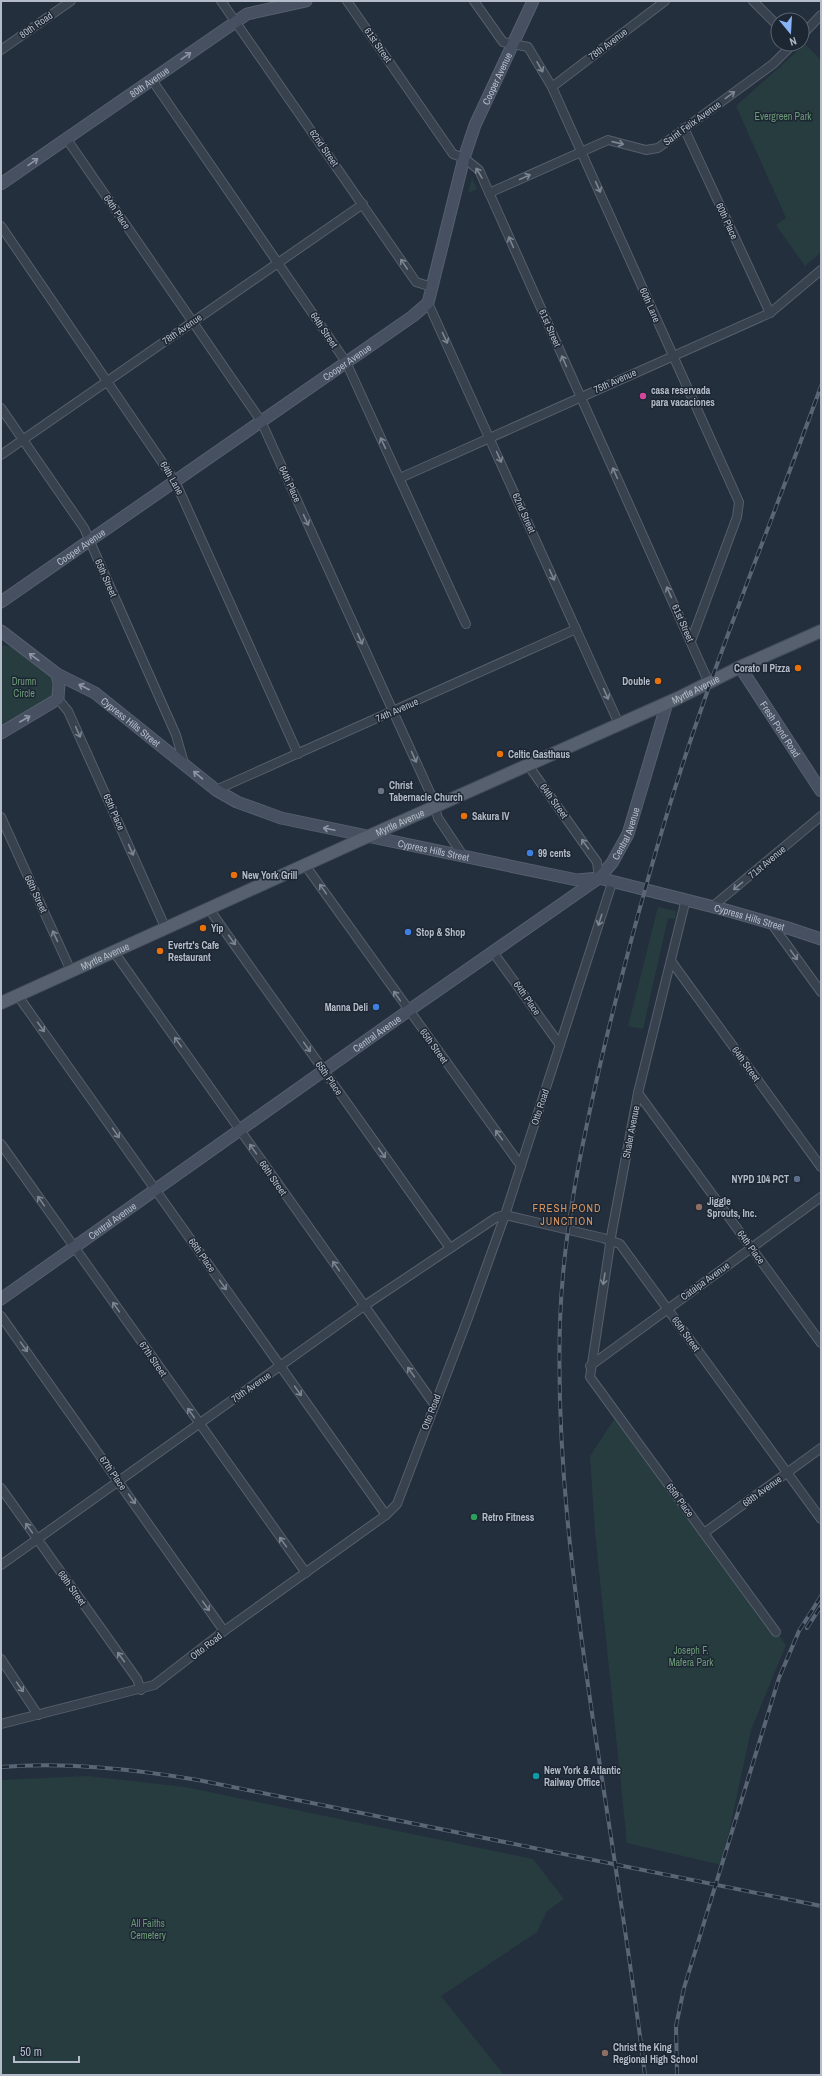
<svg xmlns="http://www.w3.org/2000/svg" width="822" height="2076" font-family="'Archivo Narrow',sans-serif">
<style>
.green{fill:#263c3f}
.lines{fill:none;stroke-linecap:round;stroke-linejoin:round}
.street-casing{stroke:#565f6c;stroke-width:10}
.secondary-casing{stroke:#565f6c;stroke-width:13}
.primary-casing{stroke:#414a57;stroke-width:14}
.street{stroke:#38414e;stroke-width:8}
.secondary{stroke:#465061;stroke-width:11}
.primary{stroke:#56606e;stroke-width:12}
.rail-casing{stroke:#5a6575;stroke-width:4}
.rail{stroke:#1d2633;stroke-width:2.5;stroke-dasharray:8;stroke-linecap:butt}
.oneway{stroke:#8e96a5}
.oneway2{stroke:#7c8592}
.hotel-dot{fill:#d1479c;stroke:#1d2633;stroke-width:1.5}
.food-dot{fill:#e8710a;stroke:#1d2633;stroke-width:1.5}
.worship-dot{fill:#6b7280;stroke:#1d2633;stroke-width:1.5}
.shop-dot{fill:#3f7fe0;stroke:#1d2633;stroke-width:1.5}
.service-dot{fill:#5c6f8a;stroke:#1d2633;stroke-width:1.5}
.education-dot{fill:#8d6e63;stroke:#1d2633;stroke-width:1.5}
.leisure-dot{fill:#2e9e5b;stroke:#1d2633;stroke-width:1.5}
.culture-dot{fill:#0f9aa8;stroke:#1d2633;stroke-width:1.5}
.labels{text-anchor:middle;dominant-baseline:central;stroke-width:3;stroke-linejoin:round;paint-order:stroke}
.street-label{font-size:10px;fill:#b4bcc9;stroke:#1d2633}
.park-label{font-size:10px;fill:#6b9a76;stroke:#1d2633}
.poi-label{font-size:10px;font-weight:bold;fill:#b4bcc9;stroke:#1d2633;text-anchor:start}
.neighbourhood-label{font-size:11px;letter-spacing:1px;fill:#d59563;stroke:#1d2633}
</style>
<rect width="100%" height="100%" fill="#242f3e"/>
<!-- green -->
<g class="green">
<path d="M 805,44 L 821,60 L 821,252 L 805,266 L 776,225 L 786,218 L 736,106 Z"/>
<path d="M 472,178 L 477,189 L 468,193 Z"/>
<path d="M 4,645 L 11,647 L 54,680 L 53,696 L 1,727 L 1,646 Z"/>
<path d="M 658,907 L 676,911 L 675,919 L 668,918 L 643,1029 L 628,1026 Z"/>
<path d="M 617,1415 L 786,1645 L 751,1730 L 722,1865 L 627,1843 L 595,1532 L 590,1456 Z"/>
<path d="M 88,1776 L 185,1787 L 533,1859 L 564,1899 L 547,1911 L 537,1932 L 441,1996 L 504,2075 L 1,2075 L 1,1780 Z"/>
</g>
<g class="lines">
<!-- street casing -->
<g class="street-casing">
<g id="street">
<path d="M 221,1 L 416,282 L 432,287"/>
<path d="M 347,1 L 453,154 L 464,158 L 479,170 L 709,683"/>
<path d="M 474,1 L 503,42 L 528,47 L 552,87 L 739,502 L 737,517 L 691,641"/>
<path d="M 753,1 L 778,26"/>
<path d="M 802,35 L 821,15"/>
<path d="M 1,50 L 71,1"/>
<path d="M 152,80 L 346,362 L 466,624"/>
<path d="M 552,87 L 665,1"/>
<path d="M 684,128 L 770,313"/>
<path d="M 66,138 L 261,421 L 432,797 L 438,818 L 464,857"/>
<path d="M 489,193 L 608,140 L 646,150 L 658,148 L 773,64 L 793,44"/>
<path d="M 1,226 L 175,481 L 298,754"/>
<path d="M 428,303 L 619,724"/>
<path d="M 1,408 L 84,528 L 176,735 L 184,763"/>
<path d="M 1,455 L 363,204"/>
<path d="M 400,478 L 770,313 L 821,270"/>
<path d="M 58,699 L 68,711 L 166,929"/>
<path d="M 528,765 L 597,862 L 599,878"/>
<path d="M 216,790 L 576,629"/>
<path d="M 1,817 L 71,971"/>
<path d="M 305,865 L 521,1166"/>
<path d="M 686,899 L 638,1093 L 612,1231 L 590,1377 L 776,1632"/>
<path d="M 712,907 L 821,816"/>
<path d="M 209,909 L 450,1248"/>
<path d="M 771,923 L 821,992"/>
<path d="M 114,952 L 434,1404"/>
<path d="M 493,952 L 560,1045"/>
<path d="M 671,961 L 821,1167"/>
<path d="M 18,996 L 386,1515"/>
<path d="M 638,1093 L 821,1343"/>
<path d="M 1,1144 L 306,1573"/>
<path d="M 1,1316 L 224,1631"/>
<path d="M 590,1366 L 821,1197"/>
<path d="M 1,1488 L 137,1679 L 141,1690"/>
<path d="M 704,1533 L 821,1448"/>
<path d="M 1,1565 L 364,1306 L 497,1217 L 505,1215 L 603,1238 L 620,1244 L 821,1519"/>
<path d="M 1,1659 L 38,1715"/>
<path d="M 1,1724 L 154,1685 L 224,1631 L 386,1515 L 397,1504 L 468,1318 L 505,1215 L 612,883"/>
</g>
</g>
<!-- secondary casing -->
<g class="secondary-casing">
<g id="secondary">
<path id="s1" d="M 1,184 L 247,14 L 306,1"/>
<path id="s2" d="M 1,602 L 413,316 L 428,303 L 464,158 L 475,125 L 533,1"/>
<path id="s3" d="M 1,631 L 57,674 L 95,693 L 216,790 L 237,802 L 281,818 L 577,880 L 599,878 L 722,909 L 788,928 L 821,939"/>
<path id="s4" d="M 740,667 L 821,791"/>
<path d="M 1,733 L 58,699 L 59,683 L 57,674"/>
<path id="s5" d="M 1,1299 L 408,1011 L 599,878 L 612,863 L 628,834 L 667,703"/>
</g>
</g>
<!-- primary casing -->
<g class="primary-casing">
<g id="primary">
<path id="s6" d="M 1,1003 L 351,844 L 678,698 L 740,667 L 821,631"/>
</g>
</g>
<!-- street -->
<use href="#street" class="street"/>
<!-- secondary -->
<use href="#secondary" class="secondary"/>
<!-- primary -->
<use href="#primary" class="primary"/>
<!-- rail casing -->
<g class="rail-casing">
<g id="rail">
<path d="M 807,1628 L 821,1606"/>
<path d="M 1,1767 C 67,1762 132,1769 198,1780 L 821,1906"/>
<path d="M 645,2075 C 630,1954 610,1833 592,1713 C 573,1583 556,1454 560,1322 C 563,1229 583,1138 604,1048 C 632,932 663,817 703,704 C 740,597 783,492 821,386"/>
<path d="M 677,2075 L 676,2026 L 684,1988 L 779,1678 L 799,1631 L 821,1596"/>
</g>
</g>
<!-- rail -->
<use href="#rail" class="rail"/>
</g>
<!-- one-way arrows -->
<defs><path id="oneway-shaft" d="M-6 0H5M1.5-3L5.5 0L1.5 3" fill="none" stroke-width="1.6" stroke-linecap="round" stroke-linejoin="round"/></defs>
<g class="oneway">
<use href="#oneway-shaft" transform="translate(186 56) rotate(-35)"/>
<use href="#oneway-shaft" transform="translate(33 162) rotate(-35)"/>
<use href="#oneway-shaft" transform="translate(34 657) rotate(-144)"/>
<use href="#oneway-shaft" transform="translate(84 687) rotate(-153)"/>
<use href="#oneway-shaft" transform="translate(25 719) rotate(-30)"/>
<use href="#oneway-shaft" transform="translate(198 775) rotate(-140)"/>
<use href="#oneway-shaft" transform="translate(329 829) rotate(-168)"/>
</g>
<g class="oneway2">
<use href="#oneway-shaft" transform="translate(540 67) rotate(60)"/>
<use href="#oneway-shaft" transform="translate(730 95) rotate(-36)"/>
<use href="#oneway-shaft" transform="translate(618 143) rotate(13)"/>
<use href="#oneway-shaft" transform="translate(479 173) rotate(-121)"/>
<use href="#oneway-shaft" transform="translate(525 177) rotate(-24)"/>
<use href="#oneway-shaft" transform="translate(598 187) rotate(66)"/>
<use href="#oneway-shaft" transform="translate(511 242) rotate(-114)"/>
<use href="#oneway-shaft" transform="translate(404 264) rotate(-124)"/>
<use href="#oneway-shaft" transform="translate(445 338) rotate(65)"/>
<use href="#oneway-shaft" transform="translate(564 361) rotate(-114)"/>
<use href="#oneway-shaft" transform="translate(383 443) rotate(-115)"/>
<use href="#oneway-shaft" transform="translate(499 457) rotate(66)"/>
<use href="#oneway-shaft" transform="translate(615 473) rotate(-114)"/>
<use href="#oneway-shaft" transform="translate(306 520) rotate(65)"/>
<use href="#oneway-shaft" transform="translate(552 575) rotate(66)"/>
<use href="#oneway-shaft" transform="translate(669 592) rotate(-114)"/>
<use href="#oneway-shaft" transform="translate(360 639) rotate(66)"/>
<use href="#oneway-shaft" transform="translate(606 694) rotate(66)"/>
<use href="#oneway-shaft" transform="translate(78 732) rotate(66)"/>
<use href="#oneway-shaft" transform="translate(414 757) rotate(66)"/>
<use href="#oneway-shaft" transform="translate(585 844) rotate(-126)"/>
<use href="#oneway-shaft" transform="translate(131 850) rotate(66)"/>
<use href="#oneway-shaft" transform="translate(738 886) rotate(140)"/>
<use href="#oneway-shaft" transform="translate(323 889) rotate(-125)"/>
<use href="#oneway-shaft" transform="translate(600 920) rotate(108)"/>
<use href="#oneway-shaft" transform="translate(55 936) rotate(-115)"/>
<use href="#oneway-shaft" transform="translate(232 940) rotate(55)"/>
<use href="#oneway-shaft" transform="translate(794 955) rotate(54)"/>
<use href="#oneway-shaft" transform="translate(397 996) rotate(-125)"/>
<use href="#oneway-shaft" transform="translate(41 1027) rotate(55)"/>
<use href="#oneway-shaft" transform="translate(178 1042) rotate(-125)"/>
<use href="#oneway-shaft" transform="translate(307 1047) rotate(55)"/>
<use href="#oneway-shaft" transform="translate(116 1133) rotate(55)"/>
<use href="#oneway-shaft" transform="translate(499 1135) rotate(-126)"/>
<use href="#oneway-shaft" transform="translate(253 1149) rotate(-125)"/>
<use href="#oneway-shaft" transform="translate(382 1153) rotate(54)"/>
<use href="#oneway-shaft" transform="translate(41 1201) rotate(-125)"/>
<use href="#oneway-shaft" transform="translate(336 1266) rotate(-125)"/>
<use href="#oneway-shaft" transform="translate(604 1279) rotate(99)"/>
<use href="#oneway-shaft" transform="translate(223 1285) rotate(55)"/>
<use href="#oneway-shaft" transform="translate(116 1307) rotate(-125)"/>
<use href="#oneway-shaft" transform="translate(24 1347) rotate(54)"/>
<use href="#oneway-shaft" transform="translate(411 1372) rotate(-125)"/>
<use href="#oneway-shaft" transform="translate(298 1391) rotate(55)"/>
<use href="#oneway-shaft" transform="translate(191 1413) rotate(-125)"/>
<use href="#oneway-shaft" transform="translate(132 1499) rotate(55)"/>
<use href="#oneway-shaft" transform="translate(29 1528) rotate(-125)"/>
<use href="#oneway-shaft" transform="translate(283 1542) rotate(-126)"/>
<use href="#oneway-shaft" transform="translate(206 1606) rotate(55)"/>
<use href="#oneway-shaft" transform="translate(121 1657) rotate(-126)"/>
<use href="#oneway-shaft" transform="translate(20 1687) rotate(55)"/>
</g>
<!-- markers -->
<circle class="hotel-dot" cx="643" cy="396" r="4"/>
<g class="food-dot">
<circle cx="798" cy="668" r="4"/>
<circle cx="658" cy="681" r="4"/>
<circle cx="500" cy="754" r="4"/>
<circle cx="464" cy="816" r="4"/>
<circle cx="234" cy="875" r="4"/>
<circle cx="203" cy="928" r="4"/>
<circle cx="160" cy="951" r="4"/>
</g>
<circle class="worship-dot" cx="381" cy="791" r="4"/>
<g class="shop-dot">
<circle cx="530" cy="853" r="4"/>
<circle cx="408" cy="932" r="4"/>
<circle cx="376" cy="1007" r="4"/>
</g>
<circle class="service-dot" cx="797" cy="1179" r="4"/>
<g class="education-dot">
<circle cx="699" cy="1207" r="4"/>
<circle cx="605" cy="2053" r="4"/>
</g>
<circle class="leisure-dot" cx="474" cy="1517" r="4"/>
<circle class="culture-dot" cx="536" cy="1776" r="4"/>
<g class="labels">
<!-- street labels -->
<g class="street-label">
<text transform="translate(36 25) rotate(-35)">80th Road</text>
<text transform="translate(608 44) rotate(-37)">78th Avenue</text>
<text transform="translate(378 45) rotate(55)">61st Street</text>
<text stroke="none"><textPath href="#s2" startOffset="757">Cooper Avenue</textPath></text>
<text stroke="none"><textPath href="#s1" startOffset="180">80th Avenue</textPath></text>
<text transform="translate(692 123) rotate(-36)">Saint Felix Avenue</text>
<text transform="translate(324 148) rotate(55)">62nd Street</text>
<text transform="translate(117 212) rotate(56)">64th Place</text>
<text transform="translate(727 221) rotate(65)">60th Place</text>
<text transform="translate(650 305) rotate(66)">60th Lane</text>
<text transform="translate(550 328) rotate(66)">61st Street</text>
<text transform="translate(182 329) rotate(-35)">78th Avenue</text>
<text transform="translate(324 330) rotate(56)">64th Street</text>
<text stroke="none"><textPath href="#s2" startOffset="421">Cooper Avenue</textPath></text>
<text transform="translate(615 381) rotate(-24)">75th Avenue</text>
<text transform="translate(172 478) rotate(60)">64th Lane</text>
<text transform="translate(290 484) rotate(65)">64th Place</text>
<text transform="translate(524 513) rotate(66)">62nd Street</text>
<text stroke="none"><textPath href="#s2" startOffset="97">Cooper Avenue</textPath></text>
<text transform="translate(106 578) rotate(66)">65th Street</text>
<text transform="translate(683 623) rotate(66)">61st Street</text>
<text stroke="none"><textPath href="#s6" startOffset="762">Myrtle Avenue</textPath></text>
<text transform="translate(397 710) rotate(-24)">74th Avenue</text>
<text stroke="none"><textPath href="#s3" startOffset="159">Cypress Hills Street</textPath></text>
<text stroke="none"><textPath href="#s4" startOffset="74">Fresh Pond Road</textPath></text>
<text transform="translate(554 801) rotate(54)">64th Street</text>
<text transform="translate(114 812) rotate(66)">65th Place</text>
<text stroke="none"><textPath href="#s6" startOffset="438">Myrtle Avenue</textPath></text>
<text stroke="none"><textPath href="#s5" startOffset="784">Central Avenue</textPath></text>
<text stroke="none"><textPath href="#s3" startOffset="495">Cypress Hills Street</textPath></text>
<text transform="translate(767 862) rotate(-40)">71st Avenue</text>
<text transform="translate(36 894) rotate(65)">66th Street</text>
<text stroke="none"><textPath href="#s3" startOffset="819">Cypress Hills Street</textPath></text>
<text stroke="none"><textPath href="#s6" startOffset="114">Myrtle Avenue</textPath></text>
<text transform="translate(527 998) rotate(55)">64th Place</text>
<text stroke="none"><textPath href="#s5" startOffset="460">Central Avenue</textPath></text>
<text transform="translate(434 1046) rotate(54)">65th Street</text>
<text transform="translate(746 1064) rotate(54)">64th Street</text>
<text transform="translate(329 1078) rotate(55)">65th Place</text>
<text transform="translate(540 1107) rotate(-72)">Otto Road</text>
<text transform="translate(631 1132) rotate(-79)">Shaler Avenue</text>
<text transform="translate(273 1178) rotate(55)">66th Street</text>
<text stroke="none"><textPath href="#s5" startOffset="136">Central Avenue</textPath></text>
<text transform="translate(751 1247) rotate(54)">64th Place</text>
<text transform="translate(202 1255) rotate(55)">66th Place</text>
<text transform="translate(705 1281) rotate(-36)">Catalpa Avenue</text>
<text transform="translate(686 1334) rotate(54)">65th Street</text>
<text transform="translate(153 1359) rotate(55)">67th Street</text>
<text transform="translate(251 1387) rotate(-35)">70th Avenue</text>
<text transform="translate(431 1412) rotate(-69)">Otto Road</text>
<text transform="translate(113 1473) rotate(55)">67th Place</text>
<text transform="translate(762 1491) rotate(-36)">68th Avenue</text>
<text transform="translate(680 1500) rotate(54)">65th Place</text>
<text transform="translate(72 1588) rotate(54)">68th Street</text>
<text transform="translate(206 1646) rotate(-38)">Otto Road</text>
</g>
<!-- park labels -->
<g class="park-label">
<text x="783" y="116">Evergreen Park</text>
<text x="24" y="681">Drumn<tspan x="24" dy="12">Circle</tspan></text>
<text x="691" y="1650">Joseph F.<tspan x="691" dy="12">Mafera Park</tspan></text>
<text x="148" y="1923">All Faiths<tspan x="148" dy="12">Cemetery</tspan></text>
</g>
<!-- poi labels -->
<g class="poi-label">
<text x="651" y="390">casa reservada<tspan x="651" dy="12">para vacaciones</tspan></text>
<text x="790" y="668" text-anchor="end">Corato II Pizza</text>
<text x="650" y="681" text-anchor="end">Double</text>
<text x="508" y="754">Celtic Gasthaus</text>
<text x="389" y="785">Christ<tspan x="389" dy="12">Tabernacle Church</tspan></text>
<text x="472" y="816">Sakura IV</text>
<text x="538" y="853">99 cents</text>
<text x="242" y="875">New York Grill</text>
<text x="211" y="928">Yip</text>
<text x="416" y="932">Stop &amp; Shop</text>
<text x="168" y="945">Evertz's Cafe<tspan x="168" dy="12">Restaurant</tspan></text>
<text x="368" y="1007" text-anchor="end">Manna Deli</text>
<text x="789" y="1179" text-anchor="end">NYPD 104 PCT</text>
<text x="707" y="1201">Jiggle<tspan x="707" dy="12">Sprouts, Inc.</tspan></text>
<text x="482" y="1517">Retro Fitness</text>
<text x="544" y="1770">New York &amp; Atlantic<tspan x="544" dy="12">Railway Office</tspan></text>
<text x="613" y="2047">Christ the King<tspan x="613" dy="12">Regional High School</tspan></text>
</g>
<!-- neighbourhood labels -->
<g class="neighbourhood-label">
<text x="567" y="1208">FRESH POND<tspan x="567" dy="13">JUNCTION</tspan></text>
</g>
</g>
<!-- border -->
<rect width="822" height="2076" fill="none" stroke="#b4bcc9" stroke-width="4"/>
<!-- north arrow -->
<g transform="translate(790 32) rotate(162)"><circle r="19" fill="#1d2633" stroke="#59626f"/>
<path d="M0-3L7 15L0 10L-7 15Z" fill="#8ab4f8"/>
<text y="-6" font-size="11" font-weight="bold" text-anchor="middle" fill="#b4bcc9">N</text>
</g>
<!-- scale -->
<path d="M14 2056v6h65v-6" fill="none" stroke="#b4bcc9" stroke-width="2"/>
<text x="20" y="2056" font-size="12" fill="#b4bcc9" stroke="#1d2633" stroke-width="3" paint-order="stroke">50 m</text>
</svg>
